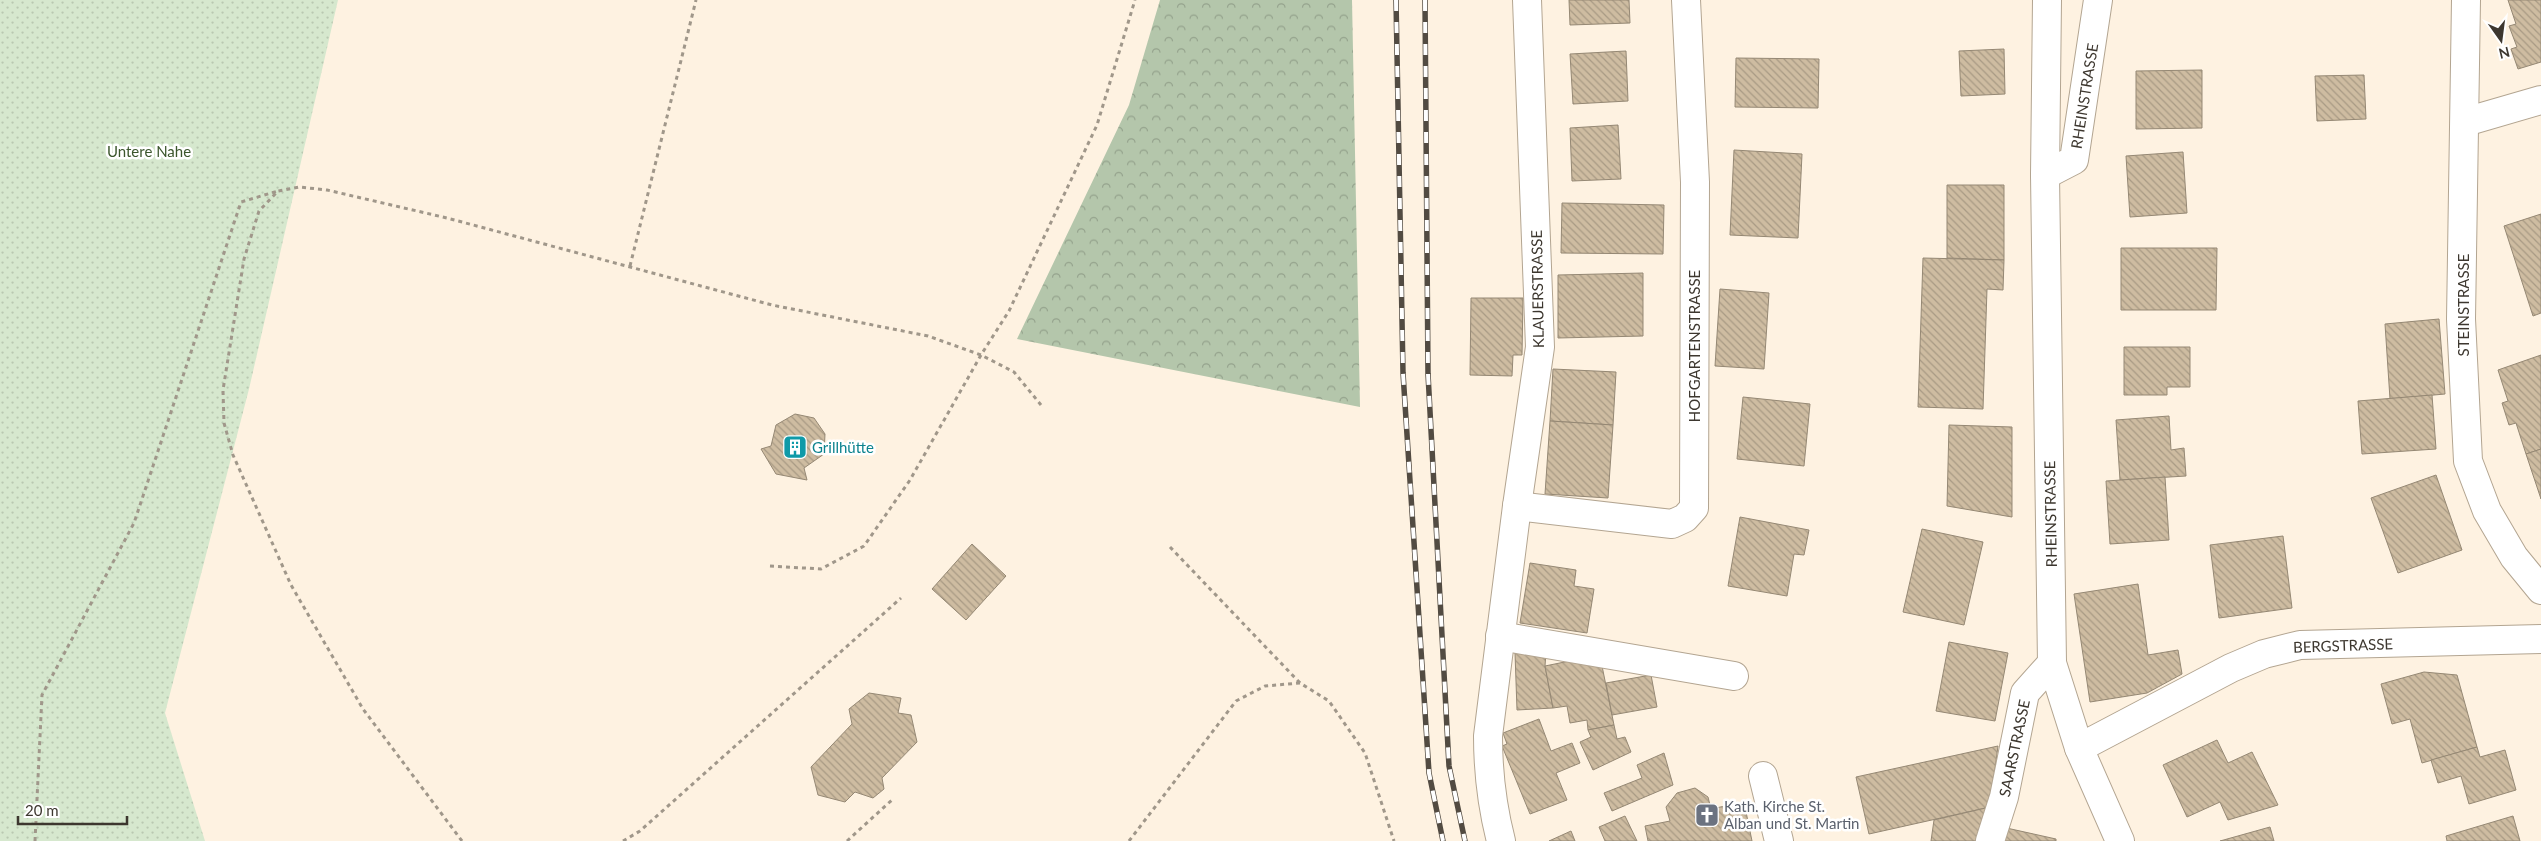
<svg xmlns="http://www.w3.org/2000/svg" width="2541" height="841" font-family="Lato,sans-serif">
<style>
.forest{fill:url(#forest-crowns)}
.park{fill:url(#park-dots)}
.building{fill:url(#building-back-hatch);stroke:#958874}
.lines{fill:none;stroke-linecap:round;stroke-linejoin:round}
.minor-casing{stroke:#b3a591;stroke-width:30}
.major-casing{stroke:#b3a591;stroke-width:30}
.path{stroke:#a0978a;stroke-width:3;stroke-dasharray:4 4;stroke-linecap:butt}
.minor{stroke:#fff;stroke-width:28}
.major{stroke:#fff;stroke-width:28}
.rail-casing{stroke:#524b42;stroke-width:5.5}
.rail{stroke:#fff;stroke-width:4;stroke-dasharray:11;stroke-linecap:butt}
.labels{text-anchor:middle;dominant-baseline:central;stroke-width:5;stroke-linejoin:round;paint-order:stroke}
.street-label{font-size:15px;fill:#3d372f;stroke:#fff}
.park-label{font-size:15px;fill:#3b552c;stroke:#fff}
.culture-label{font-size:15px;fill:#0d838f;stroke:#fff;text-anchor:start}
.worship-label{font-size:15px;fill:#5b616d;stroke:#fff;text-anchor:start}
</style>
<defs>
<pattern id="forest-crowns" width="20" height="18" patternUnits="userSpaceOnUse" patternTransform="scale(1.25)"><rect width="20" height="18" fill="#b4c6ab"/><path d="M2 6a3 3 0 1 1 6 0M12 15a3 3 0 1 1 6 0" fill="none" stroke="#94a28c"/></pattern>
<pattern id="park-dots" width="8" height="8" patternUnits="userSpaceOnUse" patternTransform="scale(1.25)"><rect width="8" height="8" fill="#d6e8ce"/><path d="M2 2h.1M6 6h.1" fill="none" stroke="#b9c8b1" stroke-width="1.8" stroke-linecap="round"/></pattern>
<pattern id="building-back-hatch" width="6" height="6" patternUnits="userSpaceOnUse" patternTransform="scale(1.25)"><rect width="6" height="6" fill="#cebca1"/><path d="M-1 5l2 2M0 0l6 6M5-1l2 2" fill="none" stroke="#a89a84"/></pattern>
</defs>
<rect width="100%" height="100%" fill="#fef2e1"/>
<!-- forest -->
<path class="forest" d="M 1160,0 L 1352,0 L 1360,407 L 1017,339 L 1129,105 Z"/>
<!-- park -->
<path class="park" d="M 0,0 L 338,0 L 249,389 L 165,713 L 205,841 L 0,841 Z"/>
<!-- building -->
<g class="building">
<path d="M 1569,0 L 1629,0 L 1630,23 L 1570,25 Z"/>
<path d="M 2508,0 L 2541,0 L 2541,62 L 2518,69 L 2511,49 L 2517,47 L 2509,26 L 2516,24 Z"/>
<path d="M 2004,49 L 2005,94 L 1961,96 L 1959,51 Z"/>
<path d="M 1626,51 L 1628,101 L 1573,104 L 1570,54 Z"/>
<path d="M 1736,58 L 1819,59 L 1818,108 L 1735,107 Z"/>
<path d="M 2202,70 L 2202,128 L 2136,129 L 2136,71 Z"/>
<path d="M 2364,75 L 2366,119 L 2317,121 L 2315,76 Z"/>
<path d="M 1618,125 L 1621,179 L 1572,181 L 1570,128 Z"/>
<path d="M 1734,150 L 1802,154 L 1798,238 L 1730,235 Z"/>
<path d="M 2183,152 L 2187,213 L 2130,217 L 2126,156 Z"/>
<path d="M 1947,185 L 2004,185 L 2004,260 L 1947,258 Z"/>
<path d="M 1562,203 L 1664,205 L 1663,254 L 1561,253 Z"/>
<path d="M 2541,214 L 2541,313 L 2533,316 L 2504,226 Z"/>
<path d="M 2121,248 L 2217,248 L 2216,310 L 2121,310 Z"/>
<path d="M 1923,258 L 2004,260 L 2003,290 L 1987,289 L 1983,409 L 1918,407 Z"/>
<path d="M 1643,273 L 1643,336 L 1558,338 L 1558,275 Z"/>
<path d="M 1720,289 L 1769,293 L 1764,369 L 1715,366 Z"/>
<path d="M 1471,298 L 1523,298 L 1522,355 L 1513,355 L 1512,376 L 1470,375 Z"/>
<path d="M 2439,319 L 2445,394 L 2390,399 L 2385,324 Z"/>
<path d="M 2124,347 L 2190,347 L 2190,387 L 2167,387 L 2167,395 L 2124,395 Z"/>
<path d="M 2541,355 L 2541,449 L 2526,454 L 2516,423 L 2509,425 L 2502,403 L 2508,401 L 2498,370 Z"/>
<path d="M 1553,369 L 1616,372 L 1613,425 L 1550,421 Z"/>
<path d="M 2432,395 L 2436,449 L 2362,454 L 2358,401 Z"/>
<path d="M 1743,397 L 1810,404 L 1804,466 L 1737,459 Z"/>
<path d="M 795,414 L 814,418 L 825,434 L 824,454 L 804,468 L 807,480 L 776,474 L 761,449 L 771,446 L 776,425 Z"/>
<path d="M 2169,416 L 2171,450 L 2184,448 L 2186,476 L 2120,480 L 2116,420 Z"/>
<path d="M 1550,421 L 1613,425 L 1608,498 L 1545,494 Z"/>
<path d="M 1949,425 L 2012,427 L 2012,517 L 1947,506 Z"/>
<path d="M 2541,449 L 2541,499 L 2526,454 Z"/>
<path d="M 2436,475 L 2462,550 L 2398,573 L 2371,498 Z"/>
<path d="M 2165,477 L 2169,540 L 2110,544 L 2106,481 Z"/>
<path d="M 1740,517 L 1809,530 L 1804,555 L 1794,554 L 1787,596 L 1728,586 Z"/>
<path d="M 1922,529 L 1983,542 L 1964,625 L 1903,612 Z"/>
<path d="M 2283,536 L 2292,608 L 2219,618 L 2210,545 Z"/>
<path d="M 972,544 L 1006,576 L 966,620 L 932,589 Z"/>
<path d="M 1530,563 L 1576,570 L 1574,586 L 1594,589 L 1587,633 L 1520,623 Z"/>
<path d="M 2138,584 L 2148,655 L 2178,650 L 2182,674 L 2147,693 L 2090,702 L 2074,594 Z"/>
<path d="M 1949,642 L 2008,653 L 1995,721 L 1936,711 Z"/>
<path d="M 1546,652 L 1545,666 L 1553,708 L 1517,710 L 1515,653 Z"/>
<path d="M 1584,658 L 1601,661 L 1614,725 L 1588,730 L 1587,720 L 1570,723 L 1567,706 L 1553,708 L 1545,666 Z"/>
<path d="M 2424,672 L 2457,675 L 2477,747 L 2422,763 L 2410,719 L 2392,724 L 2381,684 Z"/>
<path d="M 1651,675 L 1657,707 L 1612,715 L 1606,683 Z"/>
<path d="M 869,693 L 901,698 L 898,713 L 911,715 L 917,742 L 882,778 L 884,789 L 873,798 L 855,792 L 845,802 L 818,795 L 811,767 L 852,724 L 849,709 Z"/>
<path d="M 1539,719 L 1551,751 L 1572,743 L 1580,763 L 1556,773 L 1567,800 L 1530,814 L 1502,746 L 1507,744 L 1503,733 Z"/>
<path d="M 1614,725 L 1617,739 L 1625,737 L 1631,752 L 1593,770 L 1580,742 L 1591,737 L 1588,730 Z"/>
<path d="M 2217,740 L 2228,763 L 2252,752 L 2278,805 L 2228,820 L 2220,802 L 2187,817 L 2163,765 Z"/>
<path d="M 1998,746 L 1990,807 L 1869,834 L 1856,777 Z"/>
<path d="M 2477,747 L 2480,757 L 2505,750 L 2516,790 L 2469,804 L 2461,776 L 2438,783 L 2431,760 Z"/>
<path d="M 1664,753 L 1673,785 L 1612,811 L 1604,793 L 1642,778 L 1637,765 Z"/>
<path d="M 1695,788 L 1708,797 L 1711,809 L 1744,802 L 1752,841 L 1648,841 L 1645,826 L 1670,821 L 1666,807 L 1677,793 Z"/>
<path d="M 1990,807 L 1979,841 L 1931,841 L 1934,820 Z"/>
<path d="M 1625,816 L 1637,841 L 1605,841 L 1599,827 Z"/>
<path d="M 2513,816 L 2520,841 L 2447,841 L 2446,836 Z"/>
<path d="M 2002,827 L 2056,839 L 2056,841 L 1999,841 Z"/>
<path d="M 2270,827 L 2274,841 L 2220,841 Z"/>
<path d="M 1571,831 L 1575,841 L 1549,841 Z"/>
</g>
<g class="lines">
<!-- minor casing -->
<g class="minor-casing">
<g id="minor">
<path d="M 2466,0 L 2461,319 L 2468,461 L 2487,511 L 2514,557 L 2541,590"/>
<path d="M 2465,122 L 2541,100"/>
<path d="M 2045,175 L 2074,160 L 2098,0"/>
<path d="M 1517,506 L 1672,524 L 1685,518 L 1694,508 L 1695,182 L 1686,0"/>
<path d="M 1500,636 L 1734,676"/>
<path d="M 2079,748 L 2231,668 L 2264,654 L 2300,645 L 2541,639"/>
<path d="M 1763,776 L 1779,841"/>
<path d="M 1501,841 C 1492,806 1488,772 1488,736 L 1517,506 L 1540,347 L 1527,0"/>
<path d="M 1990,841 L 2004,797 L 2025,693 L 2052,663"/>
</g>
</g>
<!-- major casing -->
<g class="major-casing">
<path id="major" d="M 2047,0 L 2045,175 L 2052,663 L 2079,748 L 2120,841"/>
</g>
<!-- path -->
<g class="path">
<path d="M 630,266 L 696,0"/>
<path d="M 1170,547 L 1300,683"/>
<path d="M 770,566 L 821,569 L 864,546 L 910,480 L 981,355 L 1009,311 L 1097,125 L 1135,0"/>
<path d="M 35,841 L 42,695 L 134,523 L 241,202 L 278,191"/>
<path d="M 462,841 L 363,709 L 291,585 L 233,455 L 224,423 L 223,390 L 244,259 L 259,211 L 278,191 L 299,187 L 327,190 L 447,218 L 772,305 L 928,336 L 981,355 L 1014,372 L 1041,405"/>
<path d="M 623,841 L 640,831 L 901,598"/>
<path d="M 847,841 L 893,799"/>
<path d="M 1129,841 L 1236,701 L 1265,686 L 1300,683 L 1329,701 L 1365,753 L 1394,841"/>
</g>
<!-- minor -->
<use href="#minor" class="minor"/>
<!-- major -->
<use href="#major" class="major"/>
<!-- rail casing -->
<g class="rail-casing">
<g id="rail">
<path d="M 1396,0 L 1403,373 L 1429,773 L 1443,841"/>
<path d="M 1425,0 L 1428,374 L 1449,766 L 1465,841"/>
</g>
</g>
<!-- rail -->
<use href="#rail" class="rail"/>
</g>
<!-- icons -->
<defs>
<g id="building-square" transform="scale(1.25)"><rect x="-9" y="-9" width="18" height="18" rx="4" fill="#0f9aa8" stroke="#fff"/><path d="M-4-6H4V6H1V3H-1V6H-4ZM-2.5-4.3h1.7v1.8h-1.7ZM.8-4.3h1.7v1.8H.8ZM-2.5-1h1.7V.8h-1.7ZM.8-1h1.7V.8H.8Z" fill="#fff"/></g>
<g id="church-square" transform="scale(1.25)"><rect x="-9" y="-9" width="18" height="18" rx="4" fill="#6b7280" stroke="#fff"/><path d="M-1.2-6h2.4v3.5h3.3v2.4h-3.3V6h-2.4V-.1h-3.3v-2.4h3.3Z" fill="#fff"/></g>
</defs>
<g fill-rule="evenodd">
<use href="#building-square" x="795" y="447"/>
<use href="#church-square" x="1707" y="815"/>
</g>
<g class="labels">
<!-- street labels -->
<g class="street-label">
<text transform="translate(2084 96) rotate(-81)">RHEINSTRASSE</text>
<text transform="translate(1537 289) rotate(-91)">KLAUERSTRASSE</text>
<text transform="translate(2463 305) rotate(-90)">STEINSTRASSE</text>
<text transform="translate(1694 346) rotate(-90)">HOFGARTENSTRASSE</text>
<text transform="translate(2050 514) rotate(-91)">RHEINSTRASSE</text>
<text transform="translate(2343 645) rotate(-2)">BERGSTRASSE</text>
<text transform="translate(2014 748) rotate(-78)">SAARSTRASSE</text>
</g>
<!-- park labels -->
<g class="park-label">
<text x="149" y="151">Untere Nahe</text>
</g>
<!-- culture labels -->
<g class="culture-label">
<text x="812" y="447">Grillhütte</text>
</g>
<!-- worship labels -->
<g class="worship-label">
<text x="1724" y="806">Kath. Kirche St.<tspan x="1724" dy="17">Alban und St. Martin</tspan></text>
</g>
</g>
<!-- north arrow -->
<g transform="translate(2501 40) rotate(166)" stroke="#ffffff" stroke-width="4" paint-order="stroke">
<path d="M0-4L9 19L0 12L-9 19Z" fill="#3d372f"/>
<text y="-8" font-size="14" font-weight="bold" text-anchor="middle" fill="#3d372f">N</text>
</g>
<!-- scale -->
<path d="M18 816v8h109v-8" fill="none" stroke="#3d372f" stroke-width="2.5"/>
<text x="25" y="816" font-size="15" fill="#3d372f" stroke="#ffffff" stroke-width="4" paint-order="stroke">20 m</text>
</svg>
